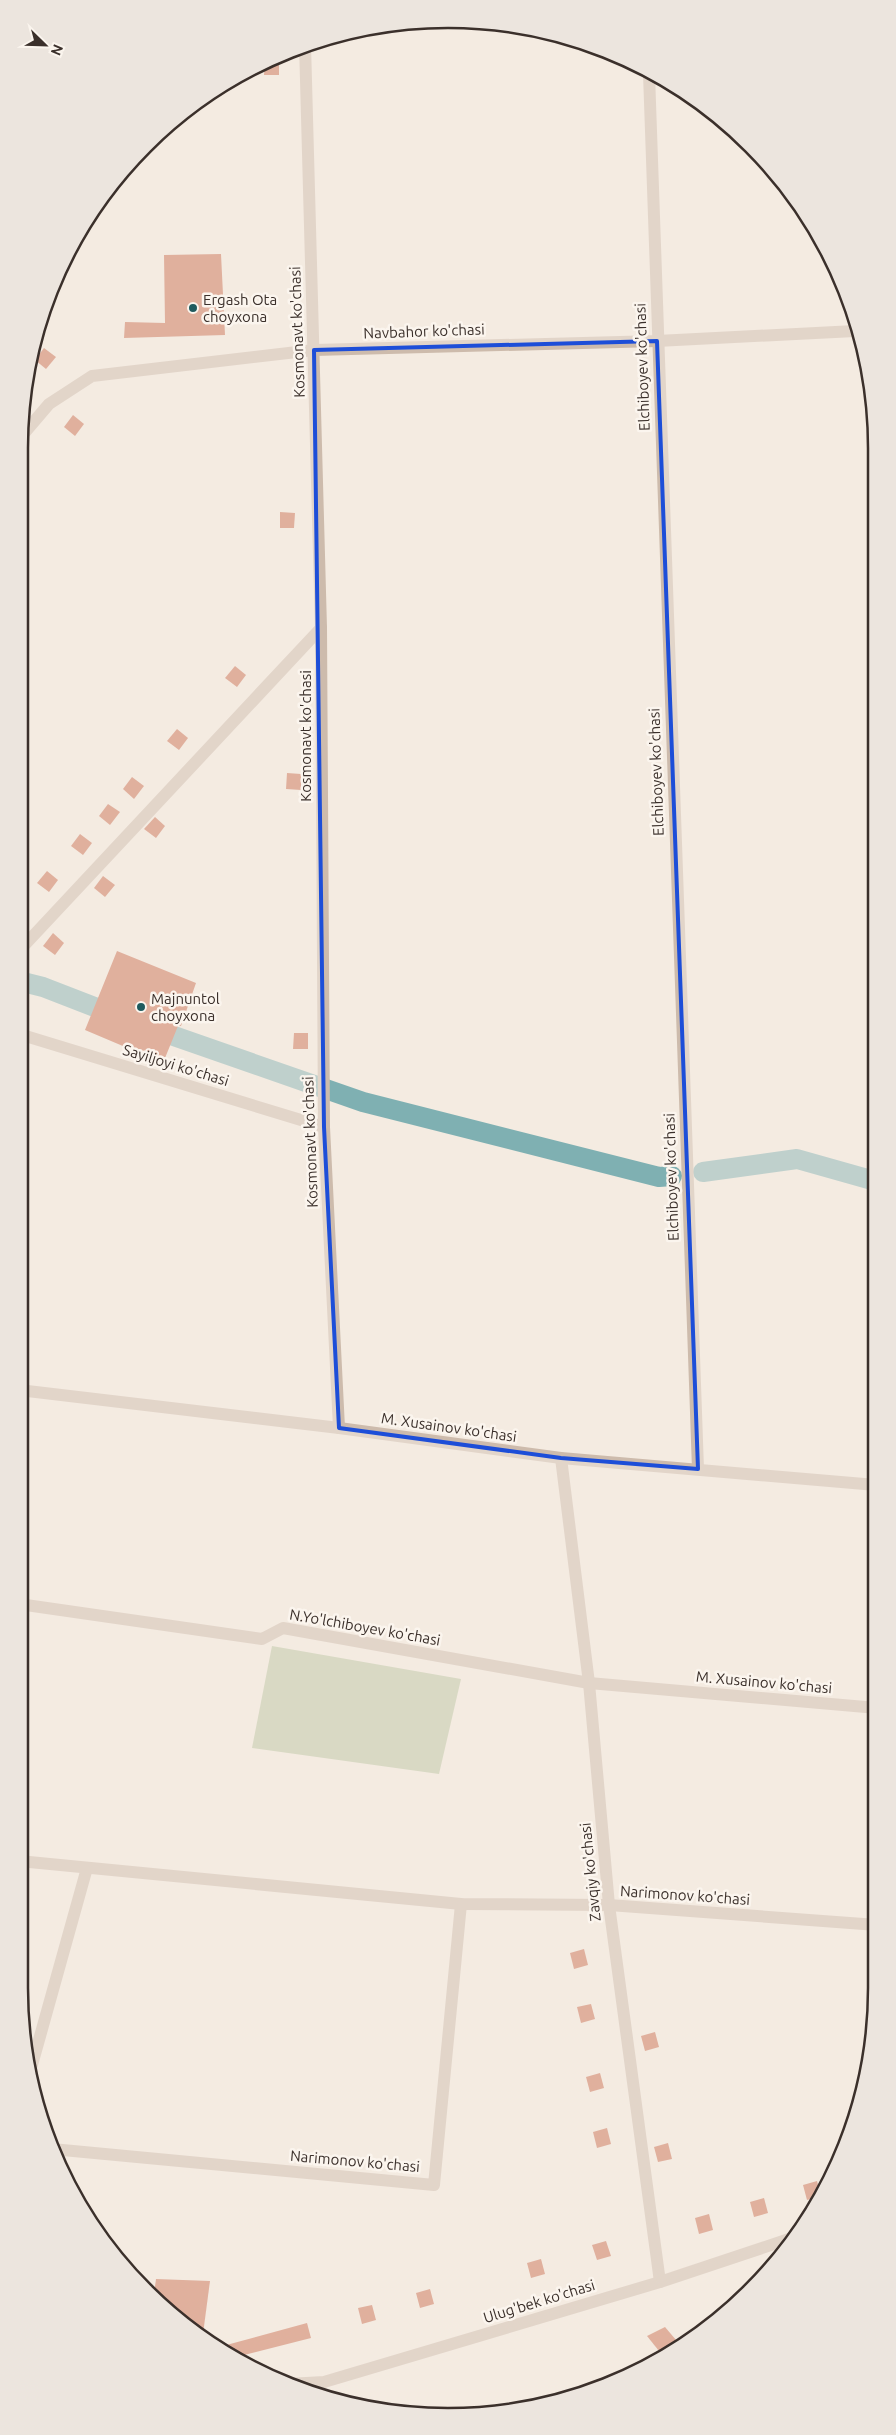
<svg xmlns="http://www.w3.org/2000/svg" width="896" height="2435" font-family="Ubuntu,sans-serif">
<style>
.green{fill:#b8c4a0}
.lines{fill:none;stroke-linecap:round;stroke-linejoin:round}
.canal{stroke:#7fb0b2;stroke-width:20}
.building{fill:#c8694b}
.minor{stroke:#cdbbac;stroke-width:12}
.marked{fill:none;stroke:#1d4ed8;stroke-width:4;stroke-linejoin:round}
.poi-dot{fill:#1f5a5e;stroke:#fbf5ee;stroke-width:2}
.labels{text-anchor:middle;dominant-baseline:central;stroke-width:5;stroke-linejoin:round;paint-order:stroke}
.poi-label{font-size:15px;fill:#3b302b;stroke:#fbf5ee;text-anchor:start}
.street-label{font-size:15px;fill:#3b302b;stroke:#fbf5ee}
.rim{fill:none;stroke:#3b302b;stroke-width:2.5}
</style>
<rect width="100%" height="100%" fill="#f4ebe1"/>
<!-- green -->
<path class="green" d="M 272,1646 L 461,1679 L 439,1774 L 252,1748 Z"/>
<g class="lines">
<!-- canal -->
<g class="canal">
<path d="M 19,981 L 43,987 L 118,1016"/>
<path d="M 148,1027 L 363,1102 L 659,1177 L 672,1176"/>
<path d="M 703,1172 L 797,1159 L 875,1181"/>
</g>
</g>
<!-- building -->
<g class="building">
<path d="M 279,56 L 279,75 L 264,75 L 265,62 Z"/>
<path d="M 221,254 L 225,335 L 124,338 L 125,322 L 165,323 L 164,255 Z"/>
<path d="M 44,348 L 56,357 L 46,369 L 35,360 Z"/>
<path d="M 73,415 L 84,424 L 75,436 L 64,427 Z"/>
<path d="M 280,512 L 295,513 L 294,528 L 280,528 Z"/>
<path d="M 235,666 L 246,675 L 237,687 L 225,678 Z"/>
<path d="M 177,729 L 188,738 L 179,750 L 167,741 Z"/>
<path d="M 287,773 L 301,774 L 301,790 L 286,789 Z"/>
<path d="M 132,777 L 144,786 L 134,799 L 123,789 Z"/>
<path d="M 108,804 L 120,812 L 110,825 L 99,816 Z"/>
<path d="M 155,817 L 165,826 L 156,838 L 144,829 Z"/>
<path d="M 80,834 L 92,843 L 83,855 L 71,846 Z"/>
<path d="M 47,871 L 58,880 L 49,892 L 37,883 Z"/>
<path d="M 103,876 L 115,885 L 105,897 L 94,888 Z"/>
<path d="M 53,933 L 64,943 L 55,955 L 43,946 Z"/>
<path d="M 117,951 L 196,983 L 181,1026 L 178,1026 L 163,1063 L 85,1030 Z"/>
<path d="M 294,1033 L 308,1033 L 308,1049 L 293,1049 Z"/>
<path d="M 584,1949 L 588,1965 L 574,1969 L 570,1953 Z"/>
<path d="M 591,2004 L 595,2019 L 581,2023 L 577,2007 Z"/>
<path d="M 655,2032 L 659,2047 L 645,2051 L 641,2036 Z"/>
<path d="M 600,2073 L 604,2088 L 590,2092 L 586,2077 Z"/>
<path d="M 607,2128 L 611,2144 L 597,2148 L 593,2132 Z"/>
<path d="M 668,2143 L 672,2159 L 658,2162 L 654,2147 Z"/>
<path d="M 817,2181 L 821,2196 L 807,2200 L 803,2185 Z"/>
<path d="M 764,2198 L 768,2213 L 754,2217 L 750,2202 Z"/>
<path d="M 709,2214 L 713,2230 L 699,2234 L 695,2218 Z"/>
<path d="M 606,2241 L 611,2256 L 597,2260 L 592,2245 Z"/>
<path d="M 541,2259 L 545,2274 L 531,2278 L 527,2263 Z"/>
<path d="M 156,2279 L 210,2281 L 203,2334 L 154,2294 Z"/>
<path d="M 430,2289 L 434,2304 L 420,2308 L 416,2293 Z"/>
<path d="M 372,2305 L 376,2320 L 362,2324 L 358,2308 Z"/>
<path d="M 307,2323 L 311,2338 L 232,2358 L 219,2347 Z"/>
<path d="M 665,2327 L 682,2347 L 663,2356 L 647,2336 Z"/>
</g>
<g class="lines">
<!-- minor -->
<g class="minor">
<path d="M 305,44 L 321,628 L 324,1127 L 339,1428"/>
<path d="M 649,74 L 698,1469"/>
<path d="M 20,438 L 49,404 L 92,376 L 314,350 L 657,341 L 855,331"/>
<path d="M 19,951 L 321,628"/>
<path d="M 19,1034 L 324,1127"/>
<path d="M 19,1390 L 339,1428 L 561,1458 L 876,1485"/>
<path d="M 561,1458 L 589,1683 L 609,1905 L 660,2282"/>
<path d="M 19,1604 L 262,1639 L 283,1628 L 589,1683 L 877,1708"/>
<path d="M 19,1861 L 461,1904 L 609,1905 L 877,1925"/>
<path d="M 32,2065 L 87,1868"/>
<path d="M 52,2149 L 434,2185 L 461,1904"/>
<path d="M 288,2384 L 324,2382 L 660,2282 L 795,2237"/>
</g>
</g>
<!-- marked area -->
<path d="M0 0H896V2435H0ZM 657,341 L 698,1469 L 561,1458 L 339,1428 L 324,1127 L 314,350 Z" fill="#f4ebe1" fill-opacity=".55" fill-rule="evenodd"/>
<path class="marked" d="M 657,341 L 698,1469 L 561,1458 L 339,1428 L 324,1127 L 314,350 Z"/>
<!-- markers -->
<g class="poi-dot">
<circle cx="193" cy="308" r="5"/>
<circle cx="141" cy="1007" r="5"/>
</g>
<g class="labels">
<!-- poi labels -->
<g class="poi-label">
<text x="203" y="299">Ergash Ota<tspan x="203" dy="17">choyxona</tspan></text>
<text x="151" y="998">Majnuntol<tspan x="151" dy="17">choyxona</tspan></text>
</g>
<!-- street labels -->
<g class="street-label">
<text transform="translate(424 331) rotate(-2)">Navbahor ko'chasi</text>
<text transform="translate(297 332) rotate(-92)">Kosmonavt ko'chasi</text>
<text transform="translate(642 367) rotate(-92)">Elchiboyev ko'chasi</text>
<text transform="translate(305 736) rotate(-90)">Kosmonavt ko'chasi</text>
<text transform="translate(656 772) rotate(-92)">Elchiboyev ko'chasi</text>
<text transform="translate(176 1065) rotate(17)">Sayiljoyi ko'chasi</text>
<text transform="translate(310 1142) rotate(-92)">Kosmonavt ko'chasi</text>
<text transform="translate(671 1177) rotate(-92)">Elchiboyev ko'chasi</text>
<text transform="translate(449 1427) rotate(8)">M. Xusainov ko'chasi</text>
<text transform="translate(365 1627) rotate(10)">N.Yo'lchiboyev ko'chasi</text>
<text transform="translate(764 1682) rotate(5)">M. Xusainov ko'chasi</text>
<text transform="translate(590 1872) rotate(-96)">Zavqiy ko'chasi</text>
<text transform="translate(685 1895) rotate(4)">Narimonov ko'chasi</text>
<text transform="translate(355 2161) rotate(5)">Narimonov ko'chasi</text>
<text transform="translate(539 2301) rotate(-17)">Ulug'bek ko'chasi</text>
</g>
</g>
<!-- crop -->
<path d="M0 0H896V2435H0ZM448 28H448A420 420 0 0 1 868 448V1988A420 420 0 0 1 448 2408H448A420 420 0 0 1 28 1988V448A420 420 0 0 1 448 28Z" fill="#ece5de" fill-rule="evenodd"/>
<path class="rim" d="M448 28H448A420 420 0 0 1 868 448V1988A420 420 0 0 1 448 2408H448A420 420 0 0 1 28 1988V448A420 420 0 0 1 448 28Z"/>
<!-- north arrow -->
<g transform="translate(45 45) rotate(113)" stroke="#fbf5ee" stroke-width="4" paint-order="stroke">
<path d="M0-4L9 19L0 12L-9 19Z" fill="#3b302b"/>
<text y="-8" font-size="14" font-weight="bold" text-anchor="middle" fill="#3b302b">N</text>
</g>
</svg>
